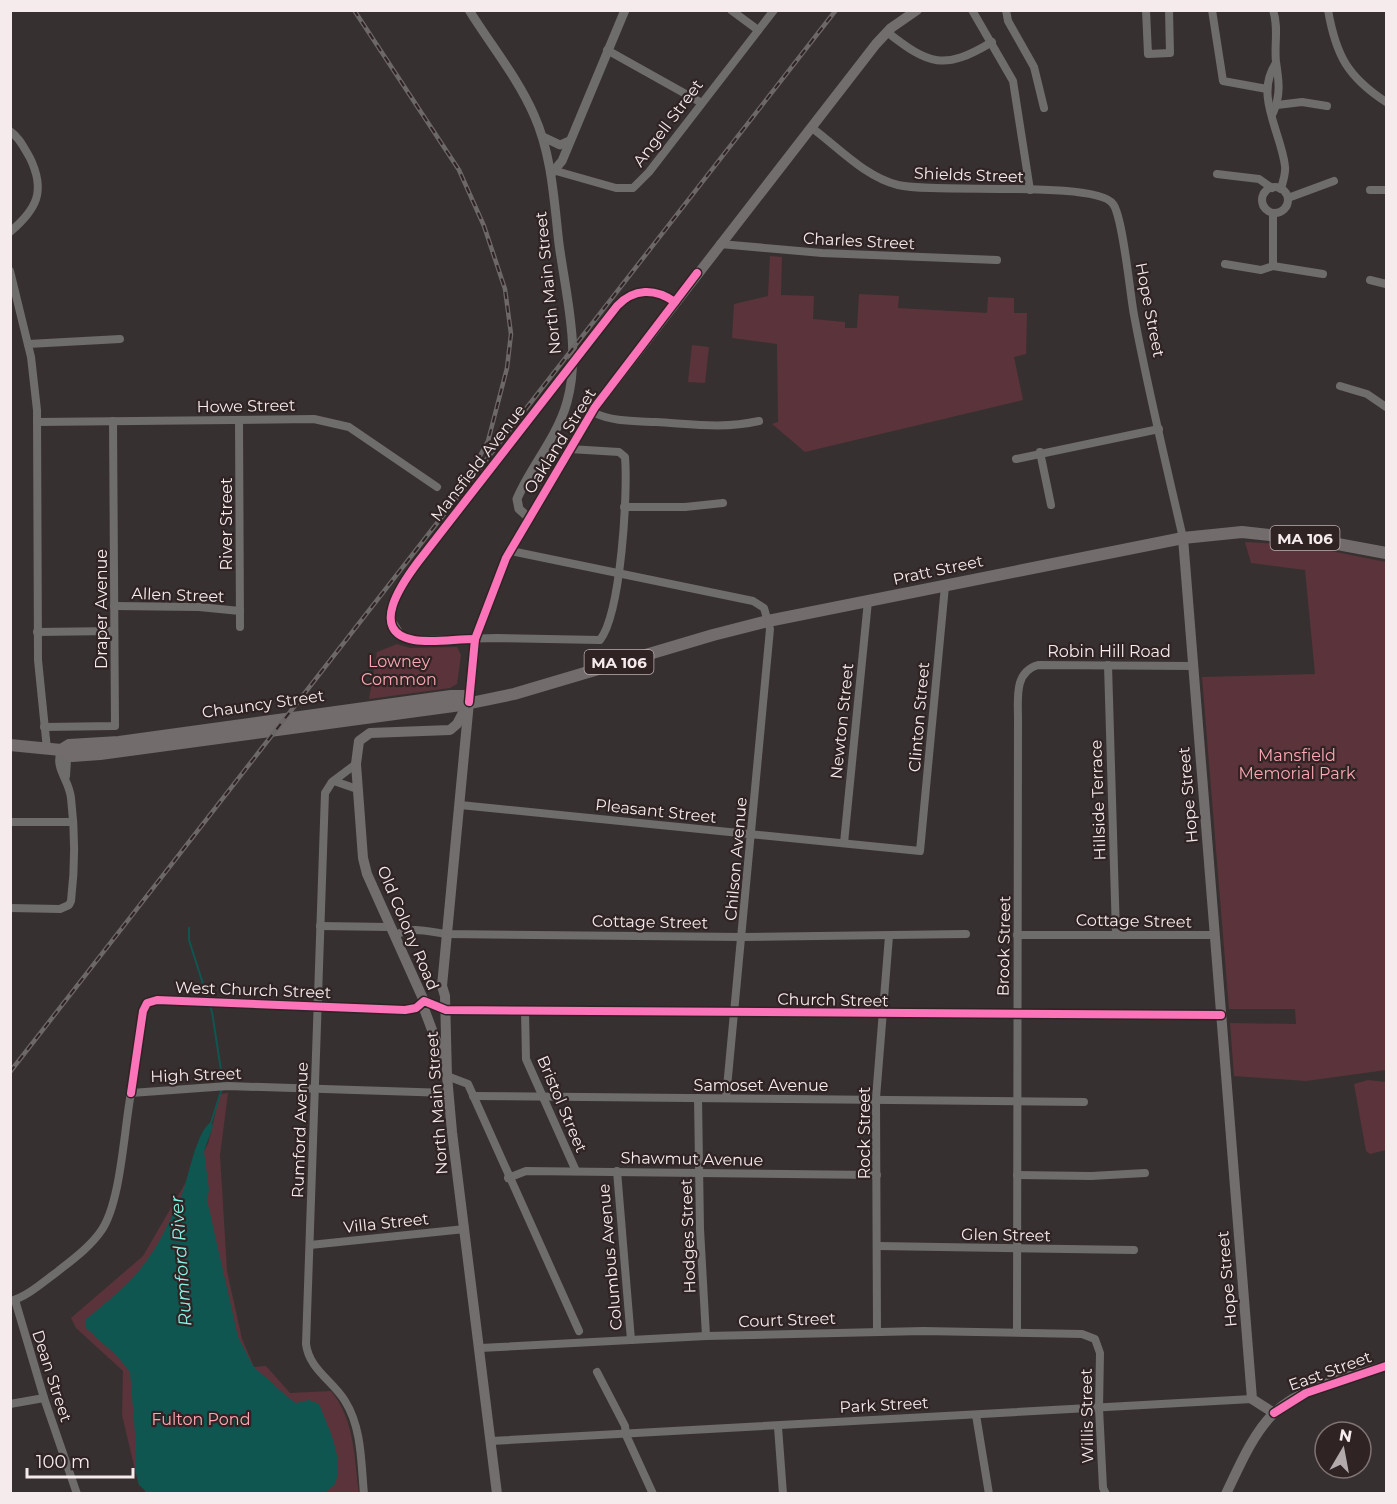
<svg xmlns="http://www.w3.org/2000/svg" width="1397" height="1504" font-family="Montserrat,sans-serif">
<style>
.green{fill:#5a343a}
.water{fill:#0f5650}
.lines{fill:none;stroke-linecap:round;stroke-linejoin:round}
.stream{stroke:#0f5650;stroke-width:2}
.minor{stroke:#6f6c6c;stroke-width:8}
.tertiary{stroke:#6f6c6c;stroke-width:9}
.secondary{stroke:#726e6e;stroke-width:10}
.primary{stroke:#726c6d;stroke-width:12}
.rail-casing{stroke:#6d6868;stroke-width:4.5}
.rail{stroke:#302324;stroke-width:2;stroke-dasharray:7;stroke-linecap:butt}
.minor-bridge{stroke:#6f6c6c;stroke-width:8}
.cycleway-casing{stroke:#302324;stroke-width:11}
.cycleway{stroke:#fb73b8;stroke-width:8}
.labels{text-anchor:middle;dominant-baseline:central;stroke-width:4.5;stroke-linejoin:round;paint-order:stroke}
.shield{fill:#302324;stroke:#baafb0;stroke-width:1.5}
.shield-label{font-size:15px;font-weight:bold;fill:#f5ebec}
.street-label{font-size:16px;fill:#f5ebec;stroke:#302324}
.park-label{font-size:16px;fill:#fca8b2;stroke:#302324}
.water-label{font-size:18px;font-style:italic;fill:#88f1e6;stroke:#302324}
</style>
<rect width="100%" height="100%" fill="#373031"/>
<!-- green -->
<g class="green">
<path d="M 770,256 L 782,257 L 781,295 L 814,296 L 813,319 L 845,322 L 845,328 L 857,328 L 859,294 L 899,296 L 898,308 L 987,313 L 988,297 L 1014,298 L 1014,313 L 1027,313 L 1026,354 L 1014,357 L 1023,400 L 805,452 L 772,424 L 778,422 L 777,344 L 732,338 L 734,304 L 768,296 Z"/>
<path d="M 692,345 L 709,347 L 705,383 L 688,382 Z"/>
<path d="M 1245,542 L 1301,545 L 1386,562 L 1386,1070 L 1306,1081 L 1234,1076 L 1230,1023 L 1296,1024 L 1295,1009 L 1229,1009 L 1202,677 L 1315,674 L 1305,570 L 1251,563 Z"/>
<path d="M 397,644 L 410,648 L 457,647 L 461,655 L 457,684 L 450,688 L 369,699 L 377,652 Z"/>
<path d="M 1368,1080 L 1386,1082 L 1386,1150 L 1370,1154 L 1366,1151 L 1354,1084 Z"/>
<path d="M 228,1093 L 220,1155 L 227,1271 L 242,1339 L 254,1367 L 266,1366 L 290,1393 L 331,1391 C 355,1420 354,1458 359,1493 L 146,1493 L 136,1474 L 122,1415 L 123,1371 L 76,1328 L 71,1318 L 143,1256 L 208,1144 L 220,1094 Z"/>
</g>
<!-- water -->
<path class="water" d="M 211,1122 L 213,1126 L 204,1151 L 209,1190 L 207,1200 L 238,1337 L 253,1366 L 290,1399 L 296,1403 L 309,1400 L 319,1404 C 328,1427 345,1459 335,1484 L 326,1492 L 148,1493 L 139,1485 L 135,1469 L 135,1434 L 130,1372 L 117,1356 L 86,1328 L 85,1320 C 117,1294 139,1277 160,1240 C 168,1225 175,1209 182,1194 C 189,1176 196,1132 211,1122 Z"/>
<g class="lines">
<!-- stream -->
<g class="stream">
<path d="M 189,928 L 189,940 L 212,1012 L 223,1083"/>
<path d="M 211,1123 L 222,1088"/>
</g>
<!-- minor -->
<g class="minor">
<path d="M 731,10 L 758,30"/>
<path d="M 972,10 L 1013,81 L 1030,190"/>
<path d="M 1006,10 L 1008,21 L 1034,67 L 1044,108"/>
<path d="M 1146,10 L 1148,54 L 1170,53 L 1169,10"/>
<path d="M 1212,10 L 1223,81 L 1267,89"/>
<path d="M 1273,10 C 1279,28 1274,44 1276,62 C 1279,81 1281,95 1273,113"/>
<path d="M 1328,10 C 1336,56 1348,77 1386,102"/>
<path d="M 887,32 C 929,65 944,71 992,42"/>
<path d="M 607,50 L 700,102"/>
<path d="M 1276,63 C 1254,95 1281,132 1285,166 C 1286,173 1283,181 1281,189"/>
<path d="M 1277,105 L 1302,102 L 1327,106"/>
<path d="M 812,128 C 838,147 865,177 898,185 C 935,194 1097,180 1113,204 C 1123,217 1130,294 1134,315 C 1148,390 1166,464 1183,538"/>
<path d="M 10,131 C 20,138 24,148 30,158 C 46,191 37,209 10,232"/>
<path d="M 556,171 L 616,188 L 633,188 L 649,172 L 774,10"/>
<path d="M 1217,174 L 1259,179 L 1272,188"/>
<circle cx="1275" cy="200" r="13"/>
<path d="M 1370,190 L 1386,190"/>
<path d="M 1288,198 L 1334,181"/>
<path d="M 720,244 L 822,253 L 997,260"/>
<path d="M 1225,264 L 1261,270 L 1273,266 L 1323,274"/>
<path d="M 1273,266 L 1273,213"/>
<path d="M 10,271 L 31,357 L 37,410 L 38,660 L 47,749"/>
<path d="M 1370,280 L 1386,284"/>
<path d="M 28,344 L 120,339"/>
<path d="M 583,349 C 606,318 631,270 675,302"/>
<path d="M 562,376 L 410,573 L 392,604 L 391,620 L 401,635 L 417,640 L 497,638 L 600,640 C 621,613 628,493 625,457 L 619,452 L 569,449"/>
<path d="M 1340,386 L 1367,394 L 1386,407"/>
<path d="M 592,412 C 613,422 633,421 656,422 C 692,424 723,429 759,421"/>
<path d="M 239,420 L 240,627"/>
<path d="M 37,422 L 314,419 L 349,427 L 437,487"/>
<path d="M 1040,452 L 1051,505"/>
<path d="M 1016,459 L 1159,429"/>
<path d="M 624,507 L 685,507 L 723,503"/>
<path d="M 511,551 L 753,601 L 764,608 L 770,629 L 726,1098"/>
<path d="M 114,606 L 199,607 L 240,611"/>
<path d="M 37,632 L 114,631"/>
<path d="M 1108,665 L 1116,934"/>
<path d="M 44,727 L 115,726 L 113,421"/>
<path d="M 62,752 L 67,760 L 66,776"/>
<path d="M 356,764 L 332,782 L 325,793 L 306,1344 C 309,1369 333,1381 345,1401 C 362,1428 361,1463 364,1494"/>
<path d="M 334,781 L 357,789"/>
<path d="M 460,805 L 920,851 L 945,586"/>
<path d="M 10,822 L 72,822"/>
<path d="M 844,843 L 868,601"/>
<path d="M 10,908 L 60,909 L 69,905 L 71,901 C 75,868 75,831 71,798 C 69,779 54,769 61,750"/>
<path d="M 320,926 L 390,927"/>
<path d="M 1017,935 L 1215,935"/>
<path d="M 395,936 C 409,925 430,932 446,934 L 743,937 L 966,934"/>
<path d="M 525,1011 L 526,1059 L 576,1171"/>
<path d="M 447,1076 L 468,1084 L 579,1331"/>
<path d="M 131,1093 L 143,1011 L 147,1003 L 157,1000 L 405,1010 L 416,1008 L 424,1001 L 446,1010 L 1221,1015"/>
<path d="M 473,1096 L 1084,1102"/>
<path d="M 698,1098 L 700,1229 L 706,1336"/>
<path d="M 617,1171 L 631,1340"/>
<path d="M 1017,1175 L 1091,1176 L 1145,1173"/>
<path d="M 508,1178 L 526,1171 L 877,1175"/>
<path d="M 310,1245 L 465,1229"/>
<path d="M 878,1246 L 1134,1250"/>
<path d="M 15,1300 L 44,1398 L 77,1494"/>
<path d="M 10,1301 C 27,1297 43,1282 57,1272 C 72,1260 90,1247 101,1231 C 121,1203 124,1129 131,1093 L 228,1086 L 448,1093"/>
<path d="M 877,1330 L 876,1098 L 889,936"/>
<path d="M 1017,1332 L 1018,719 C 1018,698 1014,672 1038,665 L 1193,666"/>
<path d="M 480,1348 L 706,1336 L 923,1331 L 1082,1334 L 1095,1339 L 1100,1353 L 1099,1408 L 1103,1488 L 1106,1494"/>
<path d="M 597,1372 L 625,1426 L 626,1435 L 653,1494"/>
<path d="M 10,1404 L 44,1398"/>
<path d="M 976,1415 L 989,1494"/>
<path d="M 778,1427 L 783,1494"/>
<path d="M 491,1441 L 1252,1399"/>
</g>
<!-- tertiary -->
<g class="tertiary">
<path d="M 469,10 C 490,44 518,78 534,115 C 552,155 554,201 559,244 C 566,295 581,352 567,402 C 557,438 531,466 517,499 L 519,509 L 529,518"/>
<path d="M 543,137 L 560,145 L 569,141"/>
<path d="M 551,174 L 562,161 L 625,10"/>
</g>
<!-- secondary -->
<g class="secondary">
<path d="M 1183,538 L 1252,1399 L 1274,1413"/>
<path d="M 443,1059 L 423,1006 L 424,1001 L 367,874 L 363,858 L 356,764 L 359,741 L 370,733 L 450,730 L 457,724 L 466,707"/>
<path d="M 497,1494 L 452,1132 L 447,1076 L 445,996 L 442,986 L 475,639 L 506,558 L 595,407 L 876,44 L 891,28 L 917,10"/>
<path d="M 1226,1494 C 1239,1467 1252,1435 1273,1414 C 1301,1386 1349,1377 1386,1366"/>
</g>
<!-- primary -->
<g class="primary">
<path d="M 10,745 L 61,750 L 72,756 L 100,754 L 461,705 L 514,694 L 713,635 L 768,621 L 1183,538 L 1242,532 L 1316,540 L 1386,553"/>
<path d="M 61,750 L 69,745 L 119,742 L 451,696 L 464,696 L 469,702"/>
</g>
<!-- rail casing -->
<g class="rail-casing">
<g id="rail">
<path d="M 354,10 L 459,170 L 484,226 L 505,289 L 511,334 L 507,368 L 488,441 L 474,467"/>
<path d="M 10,1072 L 836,10"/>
</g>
</g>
<!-- rail -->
<use href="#rail" class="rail"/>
<!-- minor-bridge -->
<path class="minor-bridge" d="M 562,376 L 583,349"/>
<!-- cycleway casing -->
<g class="cycleway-casing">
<g id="cycleway">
<path d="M 475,639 C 456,639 433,643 414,640 C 367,632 403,582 418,562 L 617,306 C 634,288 655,288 675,302"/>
<path d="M 469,702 L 475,639 L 506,558 L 595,407 L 697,273"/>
<path d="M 131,1093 L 143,1011 L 147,1003 L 157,1000 L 405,1010 L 416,1008 L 424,1001 L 446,1010 L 1221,1015"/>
<path d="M 1274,1413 L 1306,1393 L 1386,1366"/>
</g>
</g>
<!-- cycleway -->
<use href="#cycleway" class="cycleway"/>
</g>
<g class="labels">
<!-- shield labels -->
<g class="shield">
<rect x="1270.5" y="526" width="69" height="24" rx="4.5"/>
<rect x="584.5" y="650" width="69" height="24" rx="4.5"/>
</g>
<g class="shield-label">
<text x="1305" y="538">MA 106</text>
<text x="619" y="662">MA 106</text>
</g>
<!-- street labels -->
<g class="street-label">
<text transform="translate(668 123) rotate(-53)">Angell Street</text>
<text transform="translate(969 175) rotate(2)">Shields Street</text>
<text transform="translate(859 241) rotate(3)">Charles Street</text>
<text transform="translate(548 283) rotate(-96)">North Main Street</text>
<text transform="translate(1150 310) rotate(79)">Hope Street</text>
<text transform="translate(246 406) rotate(-1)">Howe Street</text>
<text transform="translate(560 441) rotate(-58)">Oakland Street</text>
<text transform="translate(478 463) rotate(-52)">Mansfield Avenue</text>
<text transform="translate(226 524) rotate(-90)">River Street</text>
<text transform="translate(938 570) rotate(-12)">Pratt Street</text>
<text transform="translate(178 595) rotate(2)">Allen Street</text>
<text transform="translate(101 609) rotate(-90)">Draper Avenue</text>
<text x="1109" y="651">Robin Hill Road</text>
<text transform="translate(263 704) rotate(-8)">Chauncy Street</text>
<text transform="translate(919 717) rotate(-85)">Clinton Street</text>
<text transform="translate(842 721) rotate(-84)">Newton Street</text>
<text transform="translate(1188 795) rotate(-95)">Hope Street</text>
<text transform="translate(1098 800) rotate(-92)">Hillside Terrace</text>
<text transform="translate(656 811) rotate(6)">Pleasant Street</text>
<text transform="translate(736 859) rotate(-85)">Chilson Avenue</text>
<text transform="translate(1134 921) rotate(1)">Cottage Street</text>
<text transform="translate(650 922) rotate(1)">Cottage Street</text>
<text transform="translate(408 928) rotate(67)">Old Colony Road</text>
<text transform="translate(1004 946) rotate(-89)">Brook Street</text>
<text transform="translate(253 990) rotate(2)">West Church Street</text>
<text transform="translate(833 1000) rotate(1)">Church Street</text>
<text transform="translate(196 1075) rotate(-2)">High Street</text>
<text x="761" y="1085">Samoset Avenue</text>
<text transform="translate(437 1103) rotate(-94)">North Main Street</text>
<text transform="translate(562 1104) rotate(67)">Bristol Street</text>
<text transform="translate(300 1130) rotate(-88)">Rumford Avenue</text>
<text transform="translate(864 1133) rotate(-90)">Rock Street</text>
<text transform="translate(692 1159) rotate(1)">Shawmut Avenue</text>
<text transform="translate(386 1223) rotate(-6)">Villa Street</text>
<text transform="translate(1006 1235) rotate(1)">Glen Street</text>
<text transform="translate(688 1236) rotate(-92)">Hodges Street</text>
<text transform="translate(610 1257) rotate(-95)">Columbus Avenue</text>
<text transform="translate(1227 1279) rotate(-95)">Hope Street</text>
<text transform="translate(787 1320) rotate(-2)">Court Street</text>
<text transform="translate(1330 1371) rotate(-20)">East Street</text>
<text transform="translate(52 1376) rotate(72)">Dean Street</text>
<text transform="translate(884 1405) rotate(-3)">Park Street</text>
<text transform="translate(1087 1416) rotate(-91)">Willis Street</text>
</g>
<!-- park labels -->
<g class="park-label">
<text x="399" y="661">Lowney<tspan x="399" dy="18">Common</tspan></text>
<text x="1297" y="755">Mansfield<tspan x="1297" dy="18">Memorial Park</tspan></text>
<text x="201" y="1419">Fulton Pond</text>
</g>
<!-- water labels -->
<g class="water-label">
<text transform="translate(181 1261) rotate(-94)">Rumford River</text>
</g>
</g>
<!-- border -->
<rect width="1397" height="1504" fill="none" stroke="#f5ebec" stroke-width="24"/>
<!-- north arrow -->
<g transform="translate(1343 1450) rotate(10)"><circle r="28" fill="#302324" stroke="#7f7374" stroke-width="1.5"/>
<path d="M0-4.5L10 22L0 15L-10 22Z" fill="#b2aaab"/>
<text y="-9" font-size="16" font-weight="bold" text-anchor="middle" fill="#f5ebec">N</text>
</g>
<!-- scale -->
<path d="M27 1468v9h106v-9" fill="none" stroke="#f5ebec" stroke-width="3"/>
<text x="36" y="1468" font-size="18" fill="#f5ebec" stroke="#302324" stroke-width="4.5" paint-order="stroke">100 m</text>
</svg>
